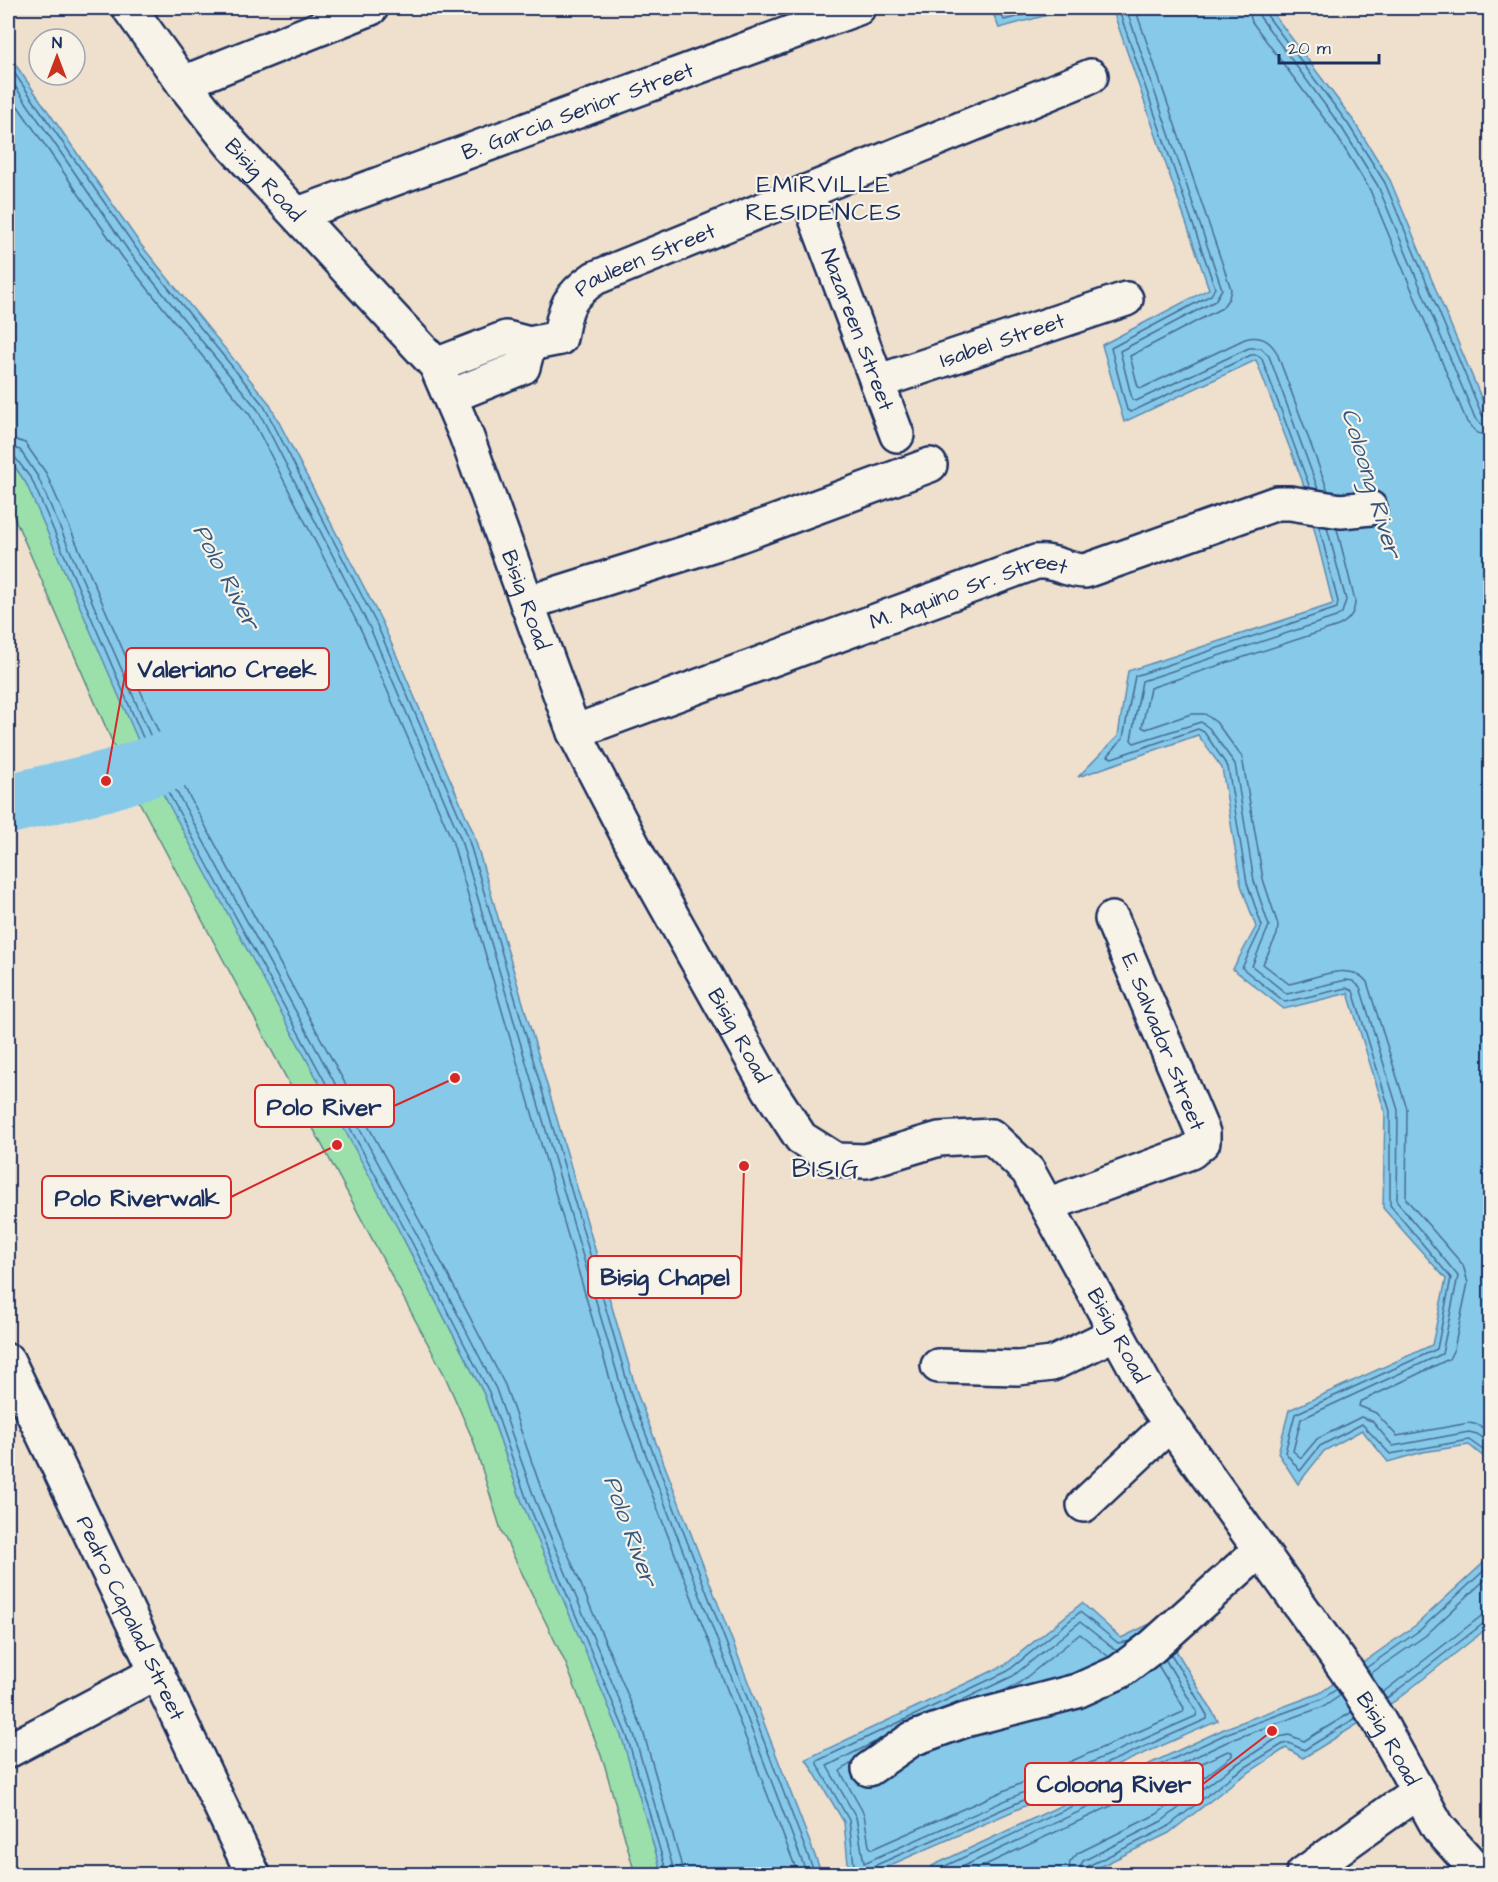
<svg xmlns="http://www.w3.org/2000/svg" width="1498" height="1882" font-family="'Architects Daughter',sans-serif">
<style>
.green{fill:#9bdfab;stroke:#5b8784;stroke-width:1.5}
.water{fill:#87c9e8;stroke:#5c8bb1;stroke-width:1.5}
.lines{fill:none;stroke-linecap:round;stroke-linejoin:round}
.shore{stroke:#466d95;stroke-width:1.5}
.river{stroke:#87c9e8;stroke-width:60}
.minor-casing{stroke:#1b2f5e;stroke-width:38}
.minor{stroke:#f7f3e8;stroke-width:33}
.labels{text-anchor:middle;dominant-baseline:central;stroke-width:4.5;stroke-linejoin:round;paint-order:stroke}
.street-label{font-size:22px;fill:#1b2f5e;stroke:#f7f3e8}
.neighbourhood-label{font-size:24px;letter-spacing:1.5px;fill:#1b2f5e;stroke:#f7f3e8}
.water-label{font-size:24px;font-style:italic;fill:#365680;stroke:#f7f3e8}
.quarter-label{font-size:26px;letter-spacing:1.5px;fill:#1b2f5e;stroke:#f7f3e8}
.leader{fill:none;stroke:#d62828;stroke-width:2}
.callout-dot{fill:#d62828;stroke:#f7f3e8;stroke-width:2}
.callout{fill:#f7f3e8;stroke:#d62828;stroke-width:2}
.callout-label{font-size:24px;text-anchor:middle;font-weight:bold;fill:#1b2f5e}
</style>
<rect width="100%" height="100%" fill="#efdfcd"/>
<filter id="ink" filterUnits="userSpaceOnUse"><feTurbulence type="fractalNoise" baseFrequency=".0167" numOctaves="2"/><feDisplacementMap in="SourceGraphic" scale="12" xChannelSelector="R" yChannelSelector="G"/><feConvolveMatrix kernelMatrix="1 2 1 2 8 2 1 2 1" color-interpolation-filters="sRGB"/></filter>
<g filter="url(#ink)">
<!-- green -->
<path class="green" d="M 8,456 L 26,483 L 403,1238 L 484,1394 L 523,1505 L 638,1748 L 676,1874 L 635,1874 L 604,1763 L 566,1664 L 501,1530 L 473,1440 L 444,1374 L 135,794 L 8,503 Z"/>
<!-- water -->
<g class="water">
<path d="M 991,8 L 1074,8 L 999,28 Z"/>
<path d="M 1112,8 L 1269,8 L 1353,120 L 1390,180 L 1490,419 L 1490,1462 L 1469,1445 L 1423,1452 L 1388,1462 L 1362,1430 L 1324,1451 L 1298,1484 L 1278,1453 L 1289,1410 L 1432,1345 L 1446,1279 L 1383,1208 L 1385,1112 L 1348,993 L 1284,1009 L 1233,969 L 1256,927 L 1241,885 L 1222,768 L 1198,735 L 1078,777 L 1118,736 L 1128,671 L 1333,604 L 1302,480 L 1256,360 L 1124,422 L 1102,345 L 1209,289 Z"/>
<path d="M 8,54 L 141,245 L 269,403 L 382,622 L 473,832 L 638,1396 L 822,1874 L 662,1874 L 622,1738 L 523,1505 L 484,1394 L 403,1238 L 155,779 L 26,483 L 8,456 Z"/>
<path d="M 1490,1557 L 1490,1626 L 1395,1701 L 1303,1758 L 1286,1748 L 1237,1780 L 1169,1833 L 1085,1874 L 934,1874 L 932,1866 L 1226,1728 L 1320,1693 L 1416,1625 Z"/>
<path d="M 1082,1603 L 1121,1638 L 1158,1620 L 1218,1721 L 870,1874 L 849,1874 L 844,1822 L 806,1759 L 1005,1665 Z"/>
</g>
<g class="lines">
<!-- shore -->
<g class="shore">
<path d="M 998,8 L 1004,20 L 1051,8"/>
<path d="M 1118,8 L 1215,288 L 1211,295 L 1111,348 L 1127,410 L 1131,412 L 1251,355 L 1257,355 L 1262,359 L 1310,488"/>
<path d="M 1126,8 L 1222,289 L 1215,301 L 1120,351 L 1132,399 L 1136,401 L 1249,348 L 1261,348 L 1269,356 L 1318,489"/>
<path d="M 1135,8 L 1231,289 L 1229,298 L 1222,308 L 1130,356 L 1138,387 L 1142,388 L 1245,339 C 1259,335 1270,340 1277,353 L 1328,491"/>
<path d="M 1248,8 L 1252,22 L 1335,133 L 1370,190 L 1467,422 L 1477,433 L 1490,436"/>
<path d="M 1257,8 L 1260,17 L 1342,128 L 1378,186 L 1475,418 L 1481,425 L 1490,427"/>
<path d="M 1265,8 L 1266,14 L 1348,124 L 1385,183 L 1482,415 L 1490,419"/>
<path d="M 8,64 L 136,248 L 264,406 L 377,625 L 467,834 L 632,1398 L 815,1874"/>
<path d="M 8,76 L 130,253 L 258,410 L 370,628 L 460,837 L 625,1400 L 807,1874"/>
<path d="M 8,92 L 123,258 L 250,415 L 362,632 L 452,840 L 617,1403 L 798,1874"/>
<path d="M 8,437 L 25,443 L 46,473 L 175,770 L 423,1227 L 505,1385 L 544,1497 L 643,1731 L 684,1874"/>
<path d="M 8,446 L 20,450 L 38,477 L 167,774 L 415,1231 L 496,1389 L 535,1500 L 634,1734 L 675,1874"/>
<path d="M 8,454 L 14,456 L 32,480 L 160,777 L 408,1235 L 489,1392 L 528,1503 L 627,1736 L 667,1874"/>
<path d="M 1319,526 L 1338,602 L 1337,608 L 1135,676 L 1123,738 L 1108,756 L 1112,758 L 1198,729 L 1204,732 L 1228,767 L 1247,883 L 1262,926 L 1242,968 L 1285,1002 L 1346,988 L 1353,991 L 1390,1111 L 1390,1205 L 1451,1278 L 1437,1349 L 1295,1414 L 1285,1452 L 1300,1471 L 1320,1446 L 1362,1424 L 1390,1454 L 1469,1440 L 1490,1455"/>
<path d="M 1327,527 L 1346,600 L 1342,613 L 1336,617 L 1142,681 L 1131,740 L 1134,743 L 1201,722 L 1209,728 L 1235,764 L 1254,881 L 1269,926 L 1252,966 L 1287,994 L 1346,980 L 1353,981 L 1360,987 L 1398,1110 L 1397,1202 L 1458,1276 L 1442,1354 L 1301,1419 L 1293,1451 L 1301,1458 L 1317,1439 L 1361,1417 L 1372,1421 L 1393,1446 L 1469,1432 L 1477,1434 L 1490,1445"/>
<path d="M 1337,529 L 1355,601 C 1355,613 1349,621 1338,626 L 1150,688 L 1142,727 L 1146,729 L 1191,714 L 1205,714 L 1216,722 L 1242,757 L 1263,879 L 1278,925 L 1277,935 L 1263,964 L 1289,984 C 1312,980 1350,959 1367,982 L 1407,1109 L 1406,1199 L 1463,1265 L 1468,1283 L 1454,1349 L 1449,1359 L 1360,1402 L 1359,1406 L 1376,1413 L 1397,1436 L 1469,1423 L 1479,1425 L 1490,1433"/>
<path d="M 1366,1668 L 1420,1630 L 1490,1565"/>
<path d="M 1370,1674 L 1425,1636 L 1490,1575"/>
<path d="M 1001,1692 L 1018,1684 L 1080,1634 L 1109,1657"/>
<path d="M 1382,1693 L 1480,1617 L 1490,1614"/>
<path d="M 1386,1699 L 1484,1623 L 1490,1622"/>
<path d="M 950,1706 L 1013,1676 L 1080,1622 L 1117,1651"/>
<path d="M 881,1739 L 827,1766 L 856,1817 L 864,1863 L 1196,1716 L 1197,1712 L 1165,1659"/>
<path d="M 853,1762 L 840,1771 L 864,1814 L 869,1846 L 872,1849 L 1183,1712 L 1184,1708 L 1158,1665"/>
<path d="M 855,1874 L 849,1820 L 817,1764 L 817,1761 L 1008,1671 L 1080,1612 L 1118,1643 L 1131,1641"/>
<path d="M 870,1874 L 874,1866 L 1207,1719 L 1207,1715 L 1171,1654"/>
<path d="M 940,1874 L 941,1868 L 1228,1733 L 1322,1699 L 1337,1689"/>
<path d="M 947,1874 L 1231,1740 L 1325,1706 L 1341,1695"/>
<path d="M 966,1874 L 1228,1751 L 1232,1752 L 1232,1756 L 1157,1814 L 1078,1853 L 1070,1862 L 1068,1874"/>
<path d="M 1077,1874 L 1083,1861 L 1162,1821 L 1229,1769 L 1279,1737 L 1289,1735 L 1304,1741 L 1352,1712"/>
<path d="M 1084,1874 L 1088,1866 L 1166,1828 L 1233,1775 L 1283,1744 L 1289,1743 L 1304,1750 L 1356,1718"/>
</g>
<!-- river -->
<path class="river" d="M 8,804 L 106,781 L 227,742"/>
<!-- minor casing -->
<g class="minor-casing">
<g id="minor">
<path id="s1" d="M 129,8 L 183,83 L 232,145 L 436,365 L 466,435 L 574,732 L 640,859 L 769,1089 L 801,1138 L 836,1160 L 866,1161 L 939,1139 L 991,1136 L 1028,1171 L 1152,1398 L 1346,1670 L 1379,1721 L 1438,1827 L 1480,1874"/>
<path d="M 183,83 L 371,8"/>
<path id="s2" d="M 806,192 L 897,435"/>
<path id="s3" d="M 298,214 L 858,8"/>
<path id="s4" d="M 436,365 L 506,338 L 529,344 L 560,338 C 565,307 568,296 595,278 L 1091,76"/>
<path id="s5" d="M 877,382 L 1126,299"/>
<path d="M 451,396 L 523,367 L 529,344"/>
<path d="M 527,603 L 721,542 L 930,465"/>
<path id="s6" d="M 574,732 L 1036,562 C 1054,560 1067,571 1085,571 L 1277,503 L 1290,503 L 1341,511 L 1370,508"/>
<path d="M 1047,1205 L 1191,1152 L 1203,1142 L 1203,1133 L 1112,919"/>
<path id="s7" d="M 8,1361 L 253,1874"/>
<path d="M 938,1366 L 1018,1368 L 1052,1364 L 1116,1333"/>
<path d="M 1084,1505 L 1170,1424"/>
<path d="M 8,1751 L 155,1673"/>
<path d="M 869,1769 L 912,1739 L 965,1720 L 1077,1691 L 1119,1672 L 1152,1647 L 1260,1550"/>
<path d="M 1303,1874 L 1417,1792"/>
</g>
</g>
<!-- minor -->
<use href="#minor" class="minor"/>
</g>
</g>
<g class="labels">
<!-- street labels -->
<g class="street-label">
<text stroke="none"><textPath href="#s3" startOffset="298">B. Garcia Senior Street</textPath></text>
<text stroke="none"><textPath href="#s1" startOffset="219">Bisig Road</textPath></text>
<text stroke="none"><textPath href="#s4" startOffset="256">Pauleen Street</textPath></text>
<text stroke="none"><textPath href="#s2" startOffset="147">Nazareen Street</textPath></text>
<text stroke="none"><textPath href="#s5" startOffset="132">Isabel Street</textPath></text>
<text stroke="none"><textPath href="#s1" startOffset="723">Bisig Road</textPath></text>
<text stroke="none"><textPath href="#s6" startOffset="420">M. Aquino Sr. Street</textPath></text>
<text stroke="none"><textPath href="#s1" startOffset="1209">Bisig Road</textPath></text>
<text transform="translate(1163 1042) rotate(68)">E. Salvador Street</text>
<text stroke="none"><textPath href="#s1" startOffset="1767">Bisig Road</textPath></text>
<text stroke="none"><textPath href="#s7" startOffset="285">Pedro Capalad Street</textPath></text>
<text stroke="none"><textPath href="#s1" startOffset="2253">Bisig Road</textPath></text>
</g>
<!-- neighbourhood labels -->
<g class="neighbourhood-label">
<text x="824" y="185">EMIRVILLE<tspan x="824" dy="28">RESIDENCES</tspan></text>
</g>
<!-- water labels -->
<g class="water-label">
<text transform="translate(1371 483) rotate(73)">Coloong River</text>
<text transform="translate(226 577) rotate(62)">Polo River</text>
<text transform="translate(630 1531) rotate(70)">Polo River</text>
</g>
<!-- quarter labels -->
<g class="quarter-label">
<text x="826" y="1169">BISIG</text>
</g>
</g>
<!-- callouts -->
<path class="leader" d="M106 781L126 669M455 1078L394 1106M337 1145L231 1197M744 1166L741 1277M1272 1731L1203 1784"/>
<g class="callout-dot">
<circle cx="106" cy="781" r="6"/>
<circle cx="455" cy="1078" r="6"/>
<circle cx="337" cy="1145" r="6"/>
<circle cx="744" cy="1166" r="6"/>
<circle cx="1272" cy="1731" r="6"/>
</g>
<g class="callout">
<rect x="126" y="648" width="203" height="42" rx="6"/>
<rect x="255" y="1085" width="139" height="42" rx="6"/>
<rect x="42" y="1176" width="189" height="42" rx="6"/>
<rect x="588" y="1256" width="153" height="42" rx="6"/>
<rect x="1025" y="1763" width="178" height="42" rx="6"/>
</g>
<g class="callout-label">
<text x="227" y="677">Valeriano Creek</text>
<text x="324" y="1115">Polo River</text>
<text x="137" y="1206">Polo Riverwalk</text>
<text x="665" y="1285">Bisig Chapel</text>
<text x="1114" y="1792">Coloong River</text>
</g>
<!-- margin -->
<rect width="1498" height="1882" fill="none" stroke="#f7f3e8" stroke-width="30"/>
<rect x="15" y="15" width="1468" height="1852" fill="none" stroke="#1b2f5e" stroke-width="2" filter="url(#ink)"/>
<!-- north arrow -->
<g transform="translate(57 57)"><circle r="28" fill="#f7f3e8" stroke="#9fa5b1" stroke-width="1.5"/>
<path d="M0-4.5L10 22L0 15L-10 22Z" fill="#c8321e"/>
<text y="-9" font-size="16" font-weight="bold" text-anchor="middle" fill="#1b2f5e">N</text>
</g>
<!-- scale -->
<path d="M1279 54v9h100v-9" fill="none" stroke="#1b2f5e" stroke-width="3"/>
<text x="1288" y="54" font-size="18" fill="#1b2f5e" stroke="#f7f3e8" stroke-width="4.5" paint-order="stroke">20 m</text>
</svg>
